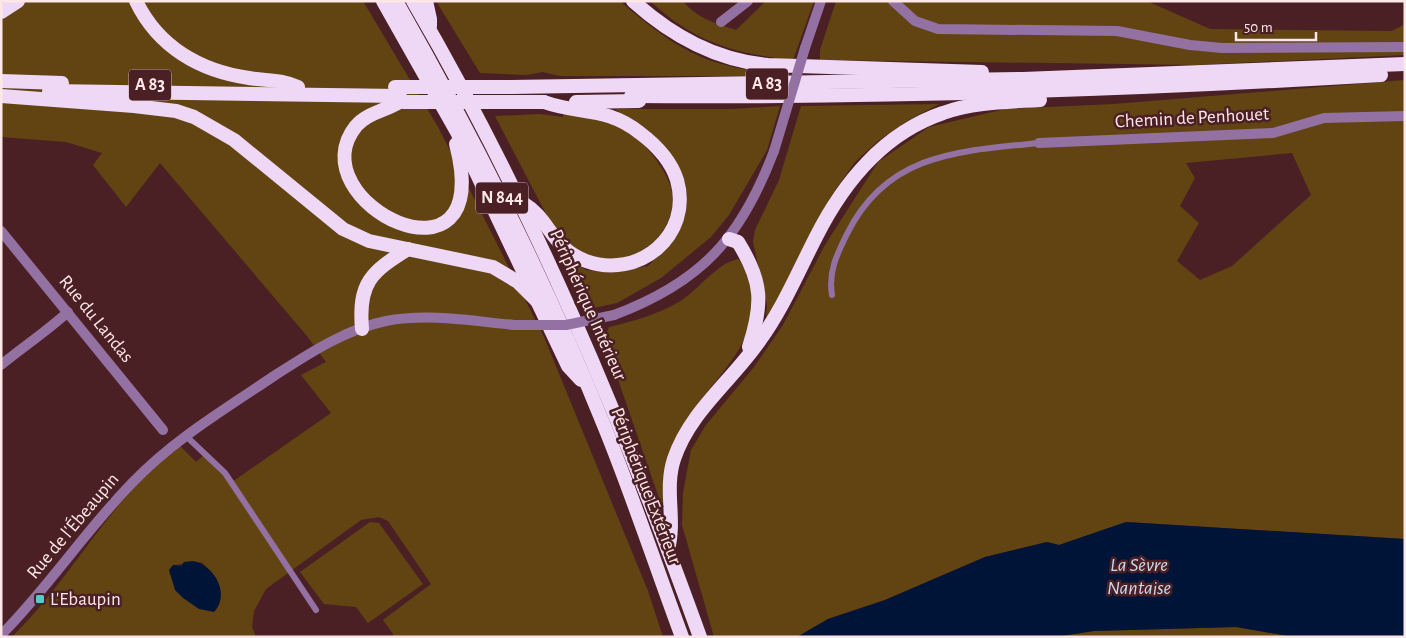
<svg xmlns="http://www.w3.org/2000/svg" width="1406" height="638" font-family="'Alegreya Sans',sans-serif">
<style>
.green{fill:#624413;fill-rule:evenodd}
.water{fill:#001438}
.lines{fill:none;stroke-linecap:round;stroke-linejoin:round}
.service{stroke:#9471a3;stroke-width:6}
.minor{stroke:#9471a3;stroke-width:10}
.tertiary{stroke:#9471a3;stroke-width:10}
.trunk{stroke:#eed8f6;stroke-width:14}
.tertiary-bridge{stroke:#9471a3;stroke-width:10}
.trunk-bridge{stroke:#eed8f6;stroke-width:14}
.poi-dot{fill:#52cdcd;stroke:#4b2025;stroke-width:2}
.labels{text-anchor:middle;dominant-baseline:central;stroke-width:5;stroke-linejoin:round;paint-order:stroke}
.shield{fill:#4b2025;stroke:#c8abad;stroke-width:1}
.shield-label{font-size:18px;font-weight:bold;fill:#fee7e7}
.street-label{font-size:19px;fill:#fee7e7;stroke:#4b2025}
.poi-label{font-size:19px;fill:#fee7e7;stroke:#4b2025;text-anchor:start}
.water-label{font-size:20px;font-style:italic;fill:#cad9ed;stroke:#4b2025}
</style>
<rect width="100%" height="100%" fill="#4b2025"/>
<!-- green -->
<g class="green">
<path d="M 1,1 L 363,1 L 438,127 L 544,337 L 648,591 L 663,637 L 392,637 L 393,634 L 383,620 L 431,584 L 388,521 L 379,517 L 361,520 L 266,589 L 254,611 L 252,627 L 256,637 L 12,637 C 60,590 94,530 140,481 C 152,468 167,458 180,446 L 196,462 L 205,454 L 232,482 L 331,413 L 301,375 L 326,362 L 307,336 L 160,163 L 126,207 L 93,165 L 102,153 L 66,142 L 1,137 ZM 201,562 C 216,573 229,596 214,612 L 173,565 Z"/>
<path d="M 436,1 L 620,1 C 678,51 708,69 786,74 L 785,76 L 560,76 L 543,72 L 526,75 L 480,73 Z"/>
<path d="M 650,1 L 683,1 C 696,18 717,24 736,30 L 766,1 L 814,1 L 793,60 C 732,53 696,43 650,1 Z"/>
<path d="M 836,1 L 1147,1 L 1210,29 L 1392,31 L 1405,24 L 1405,55 L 1196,65 L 820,60 L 820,50 Z"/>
<path d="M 1405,80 L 1405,539 L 1126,522 L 1059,545 L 1047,542 L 985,557 L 885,600 L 828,619 L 797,637 L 714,637 L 682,525 L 683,493 L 691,450 L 706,425 L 754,367 L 783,325 L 825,245 L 878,162 L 929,127 L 1005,109 L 1114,104 ZM 1292,153 L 1311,195 L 1232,266 L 1200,280 L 1177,261 L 1199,223 L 1180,206 L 1195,178 L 1186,163 Z"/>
<path d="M 939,104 L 907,121 L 878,141 L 855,162 L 829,199 L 777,303 L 766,318 L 767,305 L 753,242 L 755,230 L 779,180 L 801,106 Z"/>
<path d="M 780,106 L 767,150 L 729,215 L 711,237 L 661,278 L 617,303 L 589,309 L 561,256 L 586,270 L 610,273 L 648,266 L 667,247 L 680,224 L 665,148 L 615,109 L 732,109 Z"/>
<path d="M 564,113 C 583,117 609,118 626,130 C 645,142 674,177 673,201 C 670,232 649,256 618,259 C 613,259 608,261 603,260 C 583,255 569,245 555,231 L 495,116 L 540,114 L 563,117 Z"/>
<path d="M 738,259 C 745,265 746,274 749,283 C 768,344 705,382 681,430 C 673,446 669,482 665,501 L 661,504 L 604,339 L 609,327 C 634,321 660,314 682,300 C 700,288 716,264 738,259 Z"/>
<path d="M 370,522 L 379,523 L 423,584 L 368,623 L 356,607 L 324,604 L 300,572 Z"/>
<path d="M 1236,627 L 1294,637 L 1054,637 L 1094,631 Z"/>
</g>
<!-- water -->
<g class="water">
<path d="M 1126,522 L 1405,539 L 1405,637 L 1294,637 L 1236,627 L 1094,631 L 1054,637 L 797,637 L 828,619 L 885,600 L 985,557 L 1047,542 L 1059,545 Z"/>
<path d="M 193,561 C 214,565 231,594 214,612 L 199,609 L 183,598 L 175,590 L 169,570 L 173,565 L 181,566 L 184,562 Z"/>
</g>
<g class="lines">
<!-- service -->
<g class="service">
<path d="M 832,295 C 828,272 837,254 847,234 C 887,153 959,151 1039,143"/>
<path d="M 186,436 L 225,473 L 316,610"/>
</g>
<!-- minor -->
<g class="minor">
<path d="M 893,1 L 915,21 L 938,29 L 1117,31 L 1190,45 L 1222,48 L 1405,47"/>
<path d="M 721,22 L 748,1"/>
<path d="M 1039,143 L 1273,133 L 1324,118 L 1405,116"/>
<path d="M 1,231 L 163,430"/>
<path d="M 1,365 C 23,347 47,331 68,312"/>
</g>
<!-- tertiary -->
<g class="tertiary">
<path d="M 805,48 L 821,1"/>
<path d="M 614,315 C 702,282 741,238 774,151"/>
<path d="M 1,635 C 48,588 85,531 132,483 C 173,440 225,409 274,376 C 308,354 346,329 386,321 C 428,313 472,321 514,325"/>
</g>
<!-- trunk -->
<g class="trunk">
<path d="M 136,1 C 158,47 200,71 249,78 C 266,81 282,79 298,87"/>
<path d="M 383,1 L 457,132 L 568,366 L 581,380"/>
<path d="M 396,1 C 475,139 546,281 605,428 C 633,497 656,567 682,637"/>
<path d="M 413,1 C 531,203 621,418 700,637"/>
<path d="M 426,1 L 430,19 L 430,26"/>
<path d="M 633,1 C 672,36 715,60 768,65 L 982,72"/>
<path d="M 1,12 L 18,1"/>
<path d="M 1,81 L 62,83"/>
<path d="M 511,87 L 1023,79 L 1405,64"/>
<path d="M 49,91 L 400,96"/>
<path d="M 1,96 L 134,106 L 176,111 L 194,117 L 234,140 L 343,229 L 369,241 L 493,267 L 518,282 L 541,305"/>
<path d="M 631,96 C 881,98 1131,90 1381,75"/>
<path d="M 399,102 C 385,111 367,113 356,126 C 295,202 498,302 456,144"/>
<path d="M 576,102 L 639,101"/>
<path d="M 523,203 C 550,219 551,248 586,261 C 638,280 693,236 677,180 C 671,161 656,145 640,133 C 606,106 580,115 544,102"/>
<path d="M 729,239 L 738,242 C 763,282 763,304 749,347"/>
<path d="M 362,329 C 358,283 371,272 408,249"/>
<path d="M 668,549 C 676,520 664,489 674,459 C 690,411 732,381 760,340 C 783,308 798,272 816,237 C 843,183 884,133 943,113 C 973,102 1008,102 1040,100"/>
</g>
<!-- tertiary-bridge -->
<g class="tertiary-bridge">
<path d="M 774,151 L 805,48"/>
<path d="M 514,325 L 566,325 L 614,315"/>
</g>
<!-- trunk-bridge -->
<g class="trunk-bridge">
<path d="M 395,87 L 511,87"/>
<path d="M 403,102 L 544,102"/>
</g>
</g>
<!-- markers -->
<rect class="poi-dot" x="35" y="594" width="10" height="10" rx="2.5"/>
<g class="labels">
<!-- shield labels -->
<g class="shield">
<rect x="746" y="68.5" width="42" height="31" rx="4"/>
<rect x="129" y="69.5" width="42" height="31" rx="4"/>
<rect x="476" y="182.5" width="52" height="31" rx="4"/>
</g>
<g class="shield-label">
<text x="767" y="84">A 83</text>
<text x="150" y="85">A 83</text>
<text x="502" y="198">N 844</text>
</g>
<!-- street labels -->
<g class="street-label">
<text transform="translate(1192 118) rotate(-3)">Chemin de Penhouet</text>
<text transform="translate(588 305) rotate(66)">Périphérique Intérieur</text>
<text transform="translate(96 319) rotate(51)">Rue du Landas</text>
<text transform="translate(646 486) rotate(69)">Périphérique Extérieur</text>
<text transform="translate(73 526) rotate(-50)">Rue de l'Ébeaupin</text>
</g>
<!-- poi labels -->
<g class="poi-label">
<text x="50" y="599">L'Ebaupin</text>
</g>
<!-- water labels -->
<g class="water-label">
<text x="1139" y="565">La Sèvre<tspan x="1139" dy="23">Nantaise</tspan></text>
</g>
</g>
<!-- border -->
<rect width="1406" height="638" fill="none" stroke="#fee7e7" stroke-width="5"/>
<!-- scale -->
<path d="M1236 32v8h80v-8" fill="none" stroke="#fee7e7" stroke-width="2.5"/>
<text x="1244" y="32" font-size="15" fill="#fee7e7" stroke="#4b2025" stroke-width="4" paint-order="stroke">50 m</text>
</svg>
